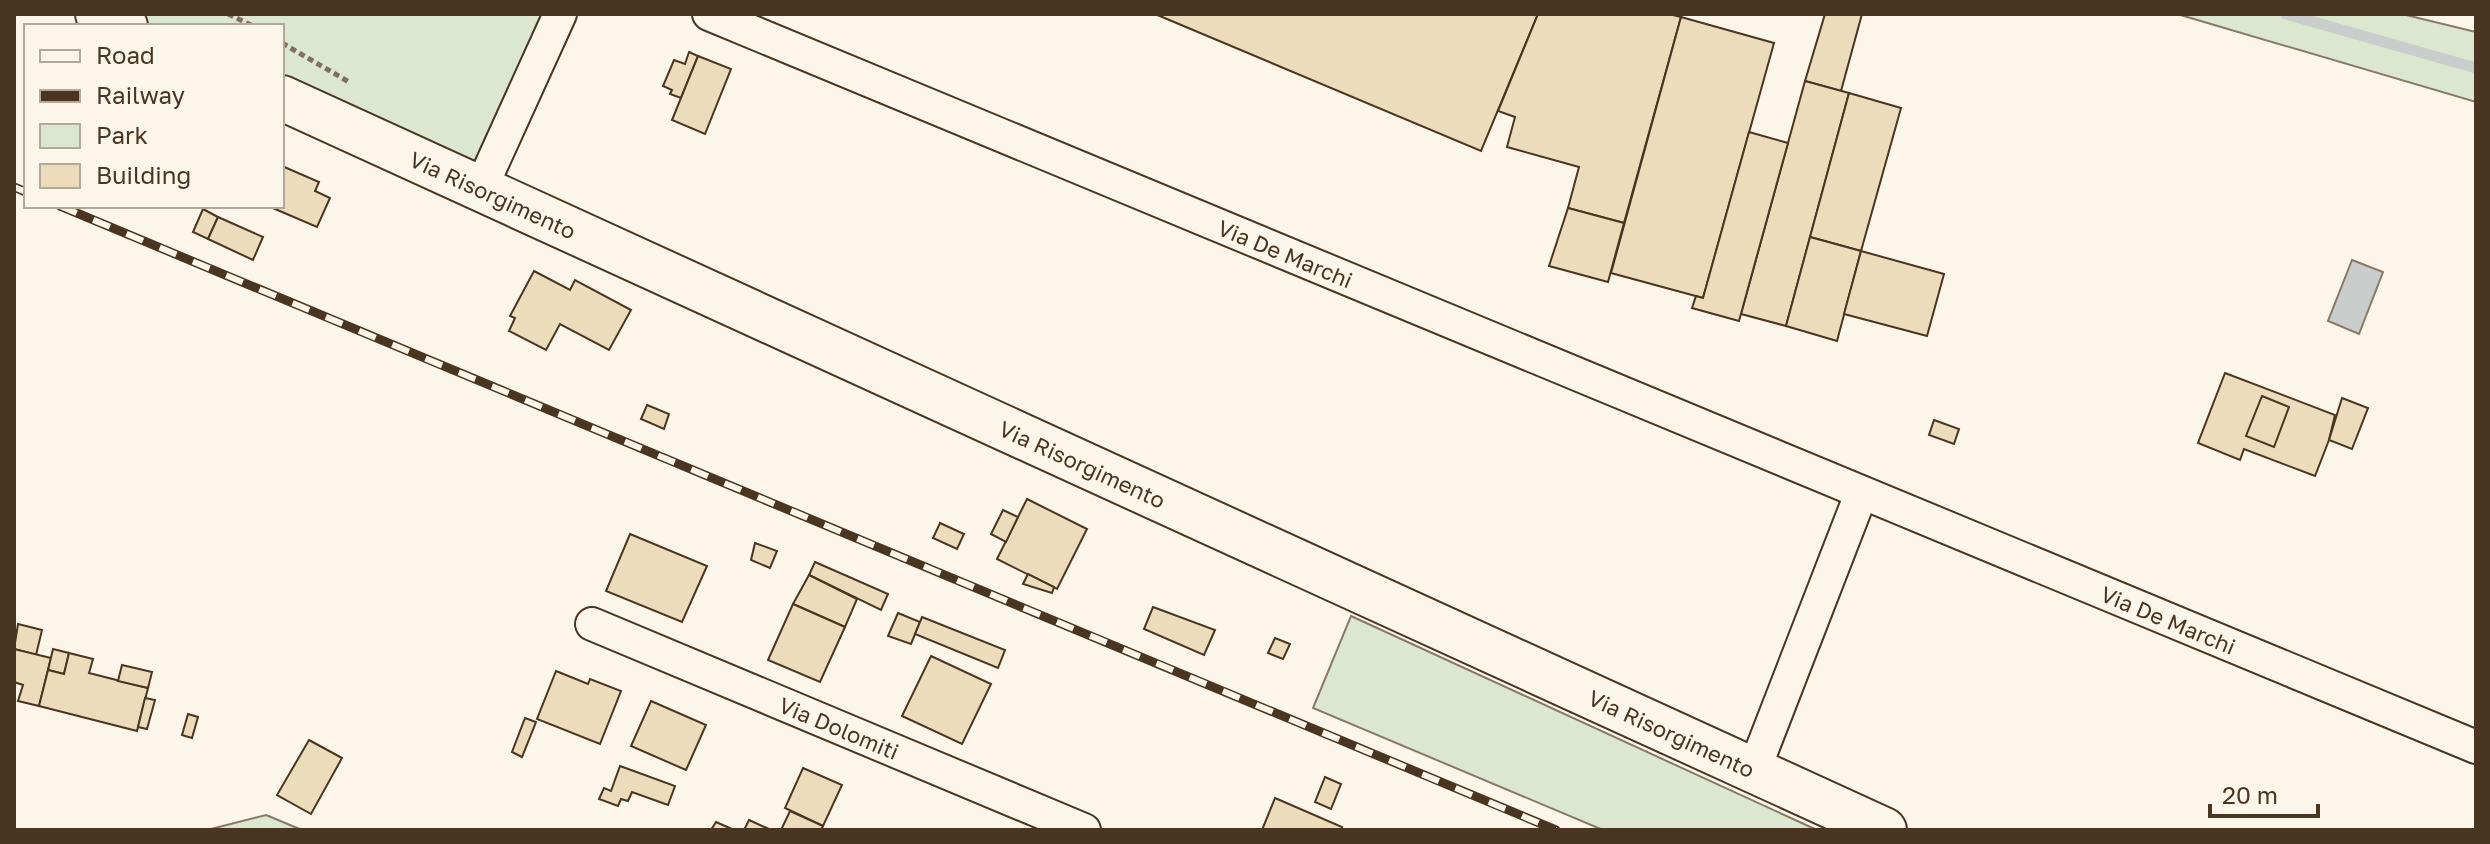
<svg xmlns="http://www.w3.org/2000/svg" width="2490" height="844" font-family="'Golos Text',sans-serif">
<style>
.green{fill:#dce7d0;stroke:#887966;stroke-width:2}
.water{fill:#c9cecd;stroke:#887966;stroke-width:2}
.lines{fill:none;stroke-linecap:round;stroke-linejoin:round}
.stream{stroke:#c9cecd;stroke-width:11}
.building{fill:#ecdcbc;stroke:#4a3520;stroke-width:2}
.minor-casing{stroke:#4a3520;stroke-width:36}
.primary-casing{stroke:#4a3520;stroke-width:48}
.path{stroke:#7f6f5c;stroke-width:5;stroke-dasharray:6 4;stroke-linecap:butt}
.minor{stroke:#fbf6e9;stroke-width:32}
.primary{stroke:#fbf6e9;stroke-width:44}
.rail-casing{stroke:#4a3520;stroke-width:9}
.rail{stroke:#fbf6e9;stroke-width:6;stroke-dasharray:18;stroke-linecap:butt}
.labels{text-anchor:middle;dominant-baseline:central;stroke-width:6;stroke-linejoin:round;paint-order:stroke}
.street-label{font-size:22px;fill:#4a3520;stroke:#fbf6e9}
</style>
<rect width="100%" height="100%" fill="#fbf6e9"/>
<!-- green -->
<g class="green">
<path d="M 98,14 L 560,14 L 481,188 L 282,98 L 282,26 L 125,26 Z"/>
<path d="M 2177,14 L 2402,14 L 2476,32 L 2476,102 Z"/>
<path d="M 1351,616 L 1817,830 L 1603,830 L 1313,708 Z"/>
<path d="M 266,815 L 302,830 L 207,830 Z"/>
</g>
<!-- water -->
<path class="water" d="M 2352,260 L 2383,272 L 2359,334 L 2328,321 Z"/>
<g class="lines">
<!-- stream -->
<path class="stream" d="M 2286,14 L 2476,68"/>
</g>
<!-- building -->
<g class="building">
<path d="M 1155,14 L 1538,14 L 1481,151 Z"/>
<path d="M 1538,14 L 1669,14 L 1681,17 L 1624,223 L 1568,208 L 1579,167 L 1507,147 L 1515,117 L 1498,111 Z"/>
<path d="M 1825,14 L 1862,14 L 1841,91 L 1805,81 Z"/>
<path d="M 1681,17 L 1774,43 L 1703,298 L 1611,273 Z"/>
<path d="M 689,52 L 698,56 L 681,98 L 670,94 L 672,90 L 663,86 L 674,60 L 685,64 Z"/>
<path d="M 698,56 L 731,69 L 705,134 L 672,120 Z"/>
<path d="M 1805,81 L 1849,93 L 1786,326 L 1741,314 Z"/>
<path d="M 1849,93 L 1901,108 L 1861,251 L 1810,237 Z"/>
<path d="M 1749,132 L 1788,143 L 1739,321 L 1692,308 L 1696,296 L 1703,298 Z"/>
<path d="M 282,166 L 319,182 L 315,191 L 330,198 L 317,227 L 268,206 L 282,206 Z"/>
<path d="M 1568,208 L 1624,223 L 1608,282 L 1549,266 Z"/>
<path d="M 203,209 L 218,217 L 208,239 L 193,232 Z"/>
<path d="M 218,217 L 263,237 L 253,260 L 208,239 Z"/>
<path d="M 1810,237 L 1861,251 L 1837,341 L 1786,326 Z"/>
<path d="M 1861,251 L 1944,274 L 1927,336 L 1844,314 Z"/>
<path d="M 534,271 L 570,290 L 575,280 L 631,310 L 609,350 L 560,324 L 546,350 L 509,331 L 515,318 L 510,316 Z"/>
<path d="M 2225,373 L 2335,415 L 2329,440 L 2315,476 L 2244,449 L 2240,460 L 2198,443 Z"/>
<path d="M 2262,396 L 2289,407 L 2274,447 L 2246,436 Z"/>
<path d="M 2342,398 L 2368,408 L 2352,449 L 2329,440 Z"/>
<path d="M 647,405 L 669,414 L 664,429 L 641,419 Z"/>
<path d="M 1934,420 L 1959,429 L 1954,444 L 1929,435 Z"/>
<path d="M 1027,499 L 1087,529 L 1057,589 L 997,559 Z"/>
<path d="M 1003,510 L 1018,517 L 1006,542 L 991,534 Z"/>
<path d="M 940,523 L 964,534 L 957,549 L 933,538 Z"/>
<path d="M 630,534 L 707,566 L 682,622 L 606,591 Z"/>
<path d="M 755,543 L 777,551 L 770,568 L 751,560 Z"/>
<path d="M 815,562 L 888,594 L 881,610 L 809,575 Z"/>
<path d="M 1028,574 L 1054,587 L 1052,593 L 1023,584 Z"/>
<path d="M 809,575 L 857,599 L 845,627 L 793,604 Z"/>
<path d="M 793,604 L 845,627 L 820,682 L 768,660 Z"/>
<path d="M 1153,607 L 1215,630 L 1204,655 L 1144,629 Z"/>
<path d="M 898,613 L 920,622 L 911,644 L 888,636 Z"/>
<path d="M 922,617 L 1005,650 L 998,668 L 915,634 Z"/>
<path d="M 18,624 L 42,630 L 36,655 L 14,649 Z"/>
<path d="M 1275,638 L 1290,644 L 1283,659 L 1268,653 Z"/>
<path d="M 14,649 L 51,658 L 39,706 L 18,701 L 23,685 L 14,682 Z"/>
<path d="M 53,649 L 69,653 L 64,674 L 48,670 Z"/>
<path d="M 69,653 L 93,659 L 89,673 L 148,688 L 137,731 L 39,706 L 48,670 L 64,674 Z"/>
<path d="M 931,656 L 991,684 L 962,744 L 902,716 Z"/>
<path d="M 122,665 L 152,672 L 148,688 L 118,681 Z"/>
<path d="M 556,671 L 588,684 L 590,679 L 621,691 L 600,744 L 537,719 Z"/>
<path d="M 145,698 L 155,700 L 147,729 L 138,727 Z"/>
<path d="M 651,701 L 706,725 L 686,770 L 631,746 Z"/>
<path d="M 188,714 L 198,717 L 192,738 L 182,735 Z"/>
<path d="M 525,718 L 536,722 L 522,757 L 512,752 Z"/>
<path d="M 309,740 L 342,758 L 311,814 L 277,795 Z"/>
<path d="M 620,766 L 675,786 L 668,805 L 632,792 L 628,801 L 621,799 L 618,806 L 599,799 L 604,788 L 611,791 Z"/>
<path d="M 803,768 L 842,785 L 823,826 L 785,808 Z"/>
<path d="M 1325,777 L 1341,784 L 1331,809 L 1315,802 Z"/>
<path d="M 1275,798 L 1342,827 L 1341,830 L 1262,830 Z"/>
<path d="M 790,811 L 823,826 L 821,830 L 781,830 Z"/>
<path d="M 749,820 L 771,830 L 744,830 Z"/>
<path d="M 716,822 L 734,830 L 711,830 Z"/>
</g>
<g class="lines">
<!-- minor casing -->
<g class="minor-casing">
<g id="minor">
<path id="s1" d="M 709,14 L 2476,747"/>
<path d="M 481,188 L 560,14"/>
<path id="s2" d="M 592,624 L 1084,830"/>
<path d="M 1754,770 L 1861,494"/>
</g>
</g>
<!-- primary casing -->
<g class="primary-casing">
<g id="primary">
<path d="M 98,14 L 125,26"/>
<path id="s3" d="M 282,98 L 1884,830"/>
</g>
</g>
<!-- path -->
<g class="path">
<path d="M 228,14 L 253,26"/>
<path d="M 282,43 L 349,82"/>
</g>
<!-- minor -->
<use href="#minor" class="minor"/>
<!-- primary -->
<use href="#primary" class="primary"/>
<!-- rail casing -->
<g class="rail-casing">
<g id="rail">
<path d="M 14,187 L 26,192"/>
<path d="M 60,206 L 1556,830"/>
</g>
</g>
<!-- rail -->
<use href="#rail" class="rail"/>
</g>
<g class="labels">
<!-- street labels -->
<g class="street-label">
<text stroke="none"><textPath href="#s3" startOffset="232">Via Risorgimento</textPath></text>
<text stroke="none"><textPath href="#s1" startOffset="624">Via De Marchi</textPath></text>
<text stroke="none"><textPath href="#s3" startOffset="880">Via Risorgimento</textPath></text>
<text stroke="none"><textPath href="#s1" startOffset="1580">Via De Marchi</textPath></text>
<text stroke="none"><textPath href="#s2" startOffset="268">Via Dolomiti</textPath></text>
<text stroke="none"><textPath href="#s3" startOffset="1528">Via Risorgimento</textPath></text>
</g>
</g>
<!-- border -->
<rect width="2490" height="844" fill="none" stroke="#4a3520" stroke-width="32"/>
<!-- legend -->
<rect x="24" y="24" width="260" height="184" fill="#fbf6e9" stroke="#b4a999" stroke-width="2"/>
<rect x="40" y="50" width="40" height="12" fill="#fbf6e9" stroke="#b4a999" stroke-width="2"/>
<text x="96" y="64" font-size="24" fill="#4a3520">Road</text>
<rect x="40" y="90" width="40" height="12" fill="#4a3520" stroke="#b4a999" stroke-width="2"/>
<text x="96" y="104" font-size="24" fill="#4a3520">Railway</text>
<rect x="40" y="124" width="40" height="24" fill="#dce7d0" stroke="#b4a999" stroke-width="2"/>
<text x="96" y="144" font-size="24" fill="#4a3520">Park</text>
<rect x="40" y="164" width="40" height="24" fill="#ecdcbc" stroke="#b4a999" stroke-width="2"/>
<text x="96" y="184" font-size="24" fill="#4a3520">Building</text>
<!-- scale -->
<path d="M2210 804v12h108v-12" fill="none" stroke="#4a3520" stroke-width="4"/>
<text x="2222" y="804" font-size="24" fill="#4a3520" stroke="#fbf6e9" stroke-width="6" paint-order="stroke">20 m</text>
</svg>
